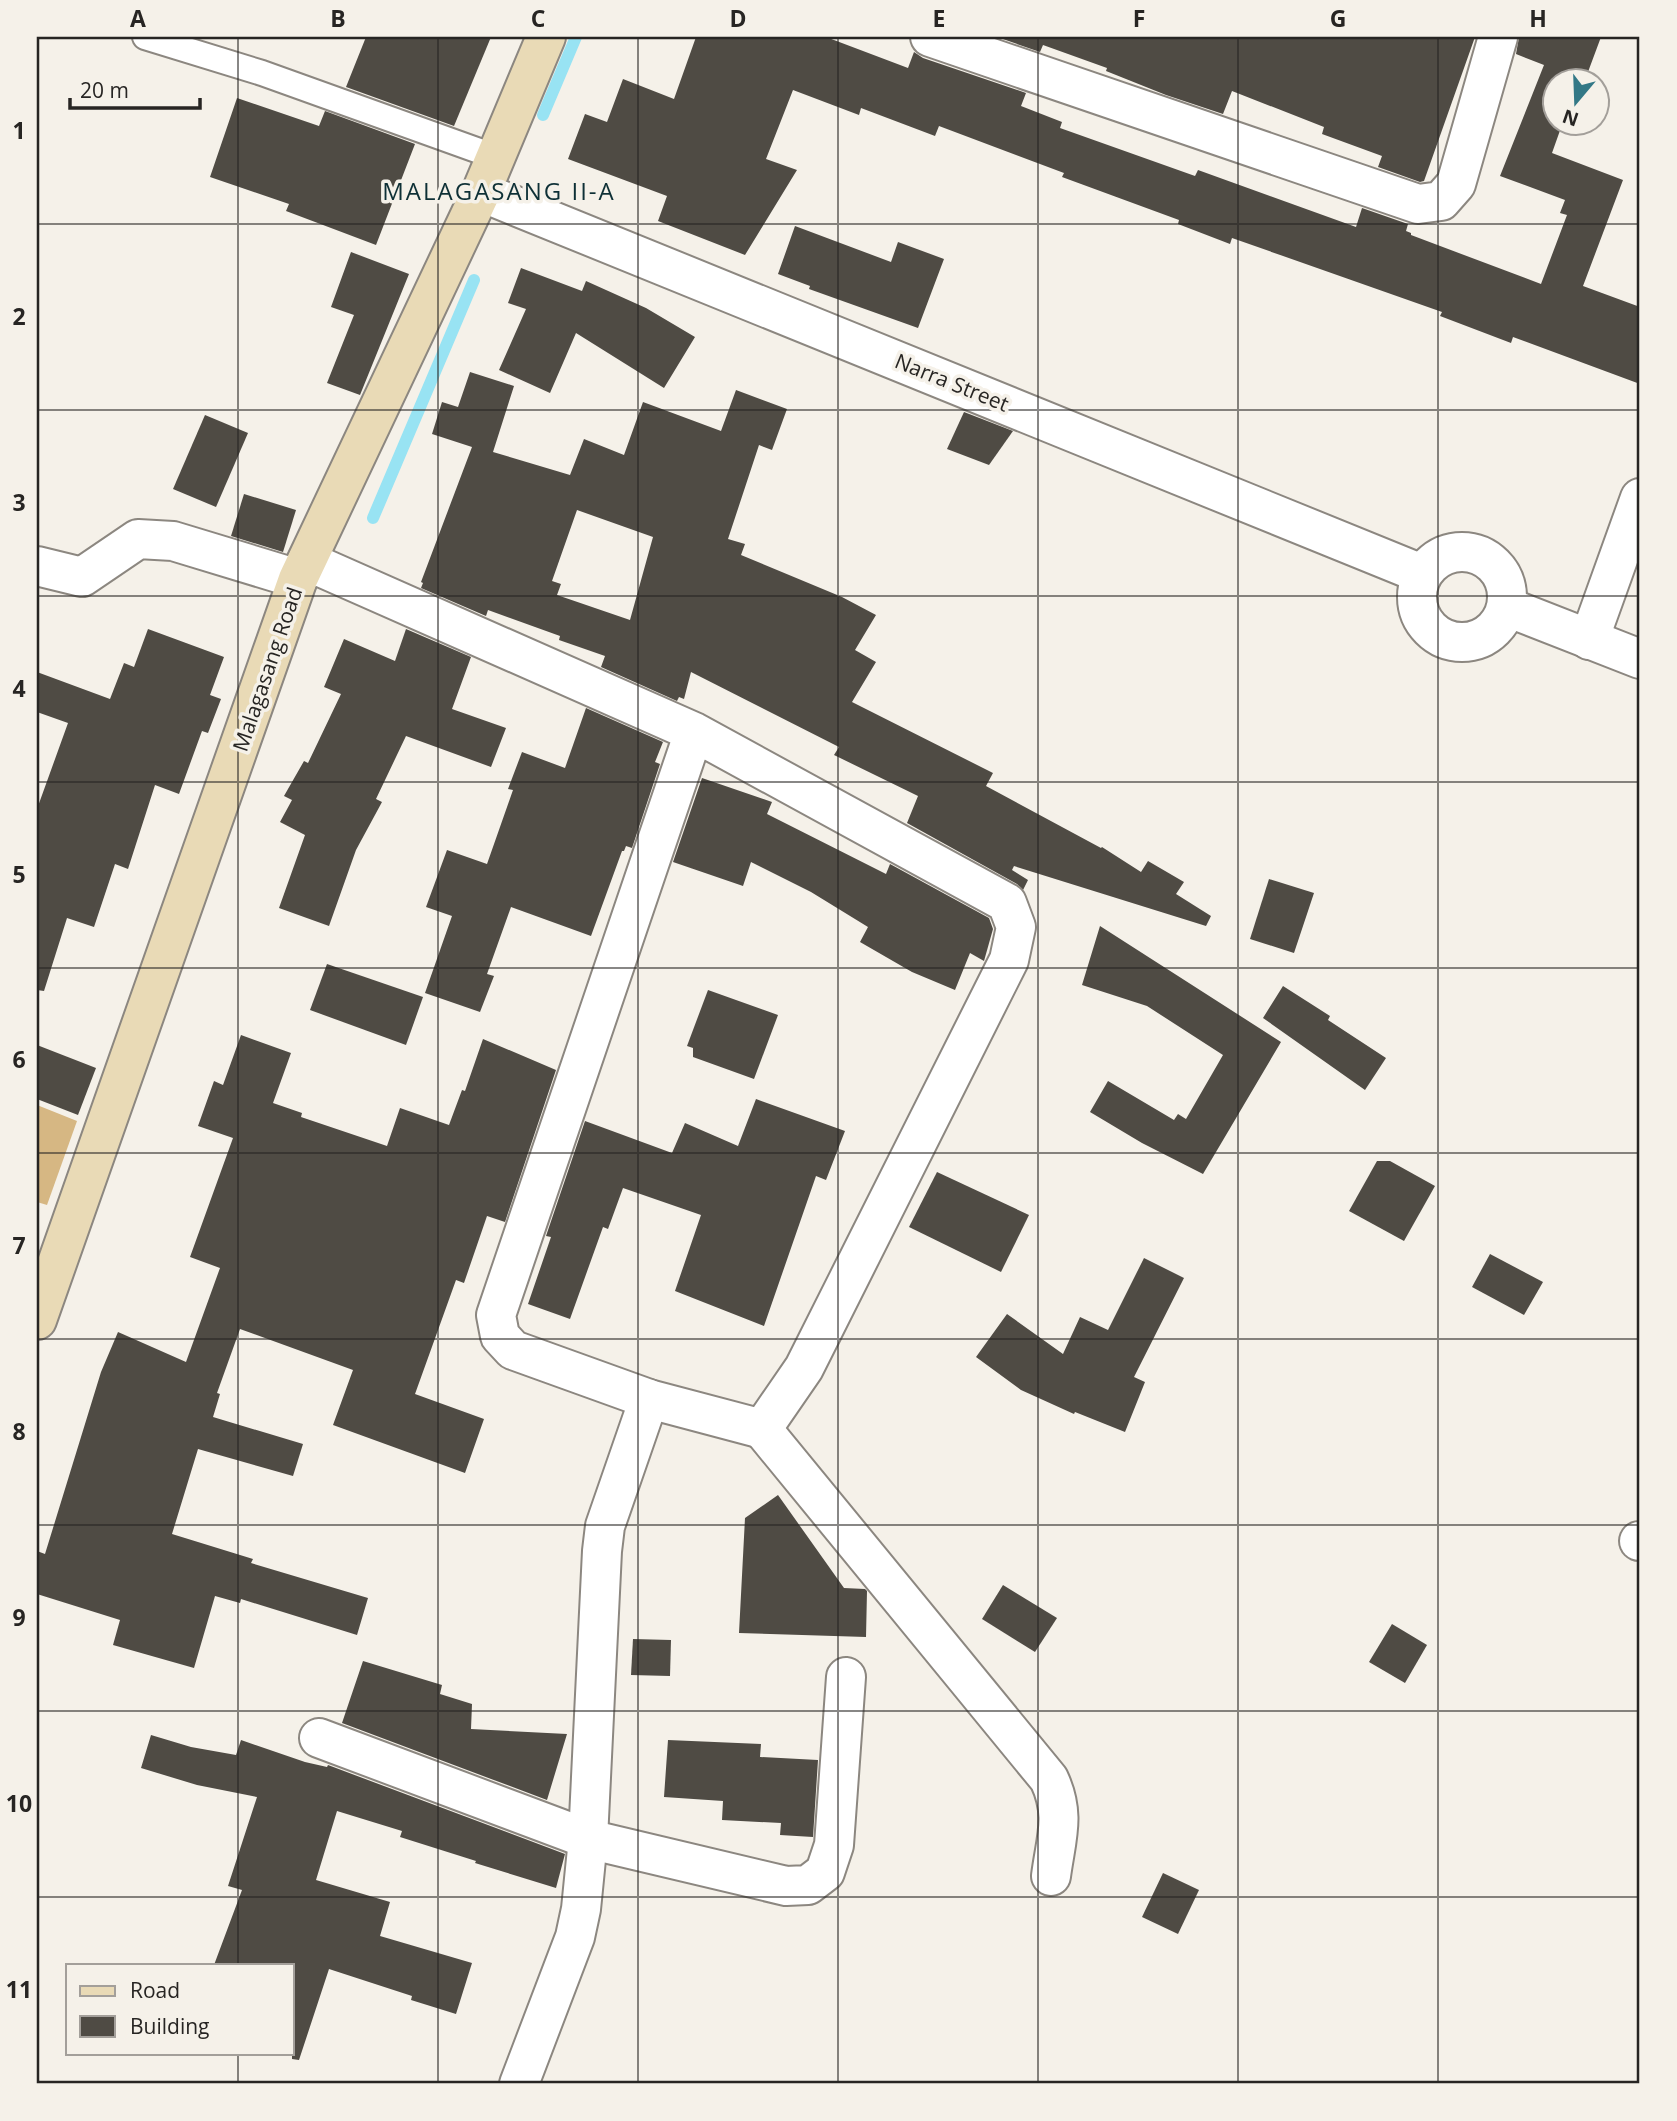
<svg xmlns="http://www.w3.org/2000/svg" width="1677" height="2121" font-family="'Open Sans',sans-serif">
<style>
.forest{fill:#d6b783}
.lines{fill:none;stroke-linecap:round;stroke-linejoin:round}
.stream{stroke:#98e3f3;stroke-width:12}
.building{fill:#4f4b44;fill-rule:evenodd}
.service-casing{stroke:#8c8780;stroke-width:28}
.minor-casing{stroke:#8c8780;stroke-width:42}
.tertiary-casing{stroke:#8c8780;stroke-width:42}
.secondary-casing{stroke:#8c8780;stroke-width:42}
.service{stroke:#fff;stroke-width:24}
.minor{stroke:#fff;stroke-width:38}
.tertiary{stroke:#fff;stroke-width:38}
.secondary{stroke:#e9dab6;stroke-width:38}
.grid{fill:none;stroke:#272523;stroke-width:2;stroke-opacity:0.55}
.labels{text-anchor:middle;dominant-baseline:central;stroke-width:7;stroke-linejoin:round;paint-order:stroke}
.street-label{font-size:21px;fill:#272523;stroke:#f5f1e9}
.quarter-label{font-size:24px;letter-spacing:2px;fill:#0e3036;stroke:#f5f1e9}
.neatline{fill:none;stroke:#272523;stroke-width:2.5}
.grid-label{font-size:23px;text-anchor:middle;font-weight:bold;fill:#272523}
</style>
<rect width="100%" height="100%" fill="#f5f1e9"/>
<!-- forest -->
<path class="forest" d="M 37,1105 L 77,1121 L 47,1205 L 37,1202 Z"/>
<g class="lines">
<!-- stream -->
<g class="stream">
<path d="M 543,115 L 576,37"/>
<path d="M 373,518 L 474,280"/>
</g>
</g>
<!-- building -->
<g class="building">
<path d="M 366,37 L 491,37 L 454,126 L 346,87 Z"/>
<path d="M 696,37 L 826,37 L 908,68 L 914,52 L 923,58 L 1026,93 L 1021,106 L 1062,122 L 1060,128 L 1195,176 L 1198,170 L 1356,227 L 1362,208 L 1408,224 L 1406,231 L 1411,233 L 1411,235 L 1541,284 L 1567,215 L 1560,213 L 1565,200 L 1500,176 L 1544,65 L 1516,54 L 1519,37 L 1601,37 L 1585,80 L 1579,78 L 1578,80 L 1555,80 L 1555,122 L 1563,122 L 1552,153 L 1623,180 L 1583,286 L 1640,307 L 1640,384 L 1513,337 L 1511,343 L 1440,316 L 1442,312 L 1232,238 L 1230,244 L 1178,224 L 1179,220 L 1062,177 L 1064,173 L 939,126 L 935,136 L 861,108 L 859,115 L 793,90 L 766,159 L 797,170 L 745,255 L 658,221 L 667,196 L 568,159 L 585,114 L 607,122 L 623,79 L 674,99 Z"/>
<path d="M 997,37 L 1475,37 L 1424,181 L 1420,182 L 1378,167 L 1382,156 L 1322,134 L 1324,127 L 1232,91 L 1223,114 L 1166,95 L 1106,71 L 1107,68 L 1043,45 L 1040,52 Z"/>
<path d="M 237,98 L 319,126 L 325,111 L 415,144 L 376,245 L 286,211 L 289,204 L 210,177 Z"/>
<path d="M 795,226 L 891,262 L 898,242 L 944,259 L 918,328 L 809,289 L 810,286 L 778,274 Z"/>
<path d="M 351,252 L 409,274 L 360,395 L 327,383 L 354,315 L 331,307 Z"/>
<path d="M 521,268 L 582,291 L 586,281 L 646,308 L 695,337 L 664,388 L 576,333 L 550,393 L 499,370 L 526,309 L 508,303 Z"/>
<path d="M 470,372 L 514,386 L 493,452 L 570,475 L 584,439 L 624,455 L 643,402 L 721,431 L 736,390 L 787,409 L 772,450 L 759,445 L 728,539 L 745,544 L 741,555 L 842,597 L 876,615 L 855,650 L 876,662 L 852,702 L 993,773 L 986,786 L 1101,848 L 1102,847 L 1141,872 L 1148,861 L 1184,882 L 1176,894 L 1211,916 L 1206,926 L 1014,866 L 1012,870 L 1028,880 L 1023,890 L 1017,884 L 907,823 L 918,796 L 834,755 L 839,747 L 691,672 L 684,699 L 679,697 L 677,701 L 601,667 L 605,656 L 559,640 L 560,636 L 488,610 L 486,616 L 421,588 L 423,583 L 421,582 L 472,447 L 432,434 L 442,402 L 458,407 ZM 577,510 L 653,537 L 630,620 L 557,595 L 561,584 L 552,581 Z"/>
<path d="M 964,412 L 1013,431 L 989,465 L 947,449 Z"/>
<path d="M 205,415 L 248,433 L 216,507 L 173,489 Z"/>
<path d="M 244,494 L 296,510 L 283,552 L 231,536 Z"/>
<path d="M 148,629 L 224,657 L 210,695 L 221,699 L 208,733 L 202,731 L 179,794 L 155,785 L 128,869 L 115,864 L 94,927 L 67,918 L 44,991 L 37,990 L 37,809 L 68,723 L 37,712 L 37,672 L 110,699 L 124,663 L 134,667 Z"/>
<path d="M 406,629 L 471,657 L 452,709 L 506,728 L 491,767 L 406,736 L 376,799 L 382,802 L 356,850 L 329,926 L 279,908 L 305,835 L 280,822 L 292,800 L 284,796 L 304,761 L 308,763 L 341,694 L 324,687 L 344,639 L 395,661 Z"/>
<path d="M 586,708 L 663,742 L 655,762 L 660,764 L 632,848 L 626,846 L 624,851 L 622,851 L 591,936 L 511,907 L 487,974 L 494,976 L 480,1012 L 425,993 L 452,916 L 426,907 L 447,850 L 487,864 L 513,790 L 508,789 L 522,752 L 565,768 Z"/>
<path d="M 702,778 L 772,802 L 767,814 L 886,874 L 890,864 L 989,918 L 993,929 L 984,961 L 970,953 L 955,990 L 912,972 L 860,942 L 868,927 L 811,892 L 751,862 L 743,886 L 673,862 Z"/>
<path d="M 1269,879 L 1314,893 L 1294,953 L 1250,939 Z"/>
<path d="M 1100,926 L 1281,1042 L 1203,1174 L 1142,1143 L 1090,1112 L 1108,1081 L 1174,1120 L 1178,1114 L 1186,1119 L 1223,1055 L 1147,1006 L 1082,985 Z"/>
<path d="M 327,964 L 423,997 L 406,1045 L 310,1010 Z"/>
<path d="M 1283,986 L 1330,1016 L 1328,1020 L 1386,1058 L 1365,1090 L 1263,1018 Z"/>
<path d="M 708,990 L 778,1015 L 754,1079 L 693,1057 L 693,1048 L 687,1046 Z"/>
<path d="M 241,1035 L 291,1053 L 273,1103 L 302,1113 L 301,1117 L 387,1146 L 400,1108 L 449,1125 L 462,1090 L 465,1091 L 483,1039 L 556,1070 L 505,1222 L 487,1216 L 464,1283 L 456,1280 L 415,1394 L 484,1419 L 465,1473 L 333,1425 L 353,1370 L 240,1329 L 217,1393 L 220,1394 L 213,1417 L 303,1444 L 293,1476 L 198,1449 L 172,1534 L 253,1559 L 251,1563 L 368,1598 L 357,1635 L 241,1599 L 240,1603 L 215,1596 L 194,1668 L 113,1645 L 120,1620 L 37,1594 L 37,1551 L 45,1554 L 101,1372 L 118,1332 L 186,1362 L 220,1268 L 190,1257 L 233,1138 L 198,1126 L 214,1081 L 223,1085 Z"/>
<path d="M 37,1045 L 96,1068 L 78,1115 L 37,1099 Z"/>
<path d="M 756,1099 L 845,1131 L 826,1180 L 816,1176 L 764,1326 L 675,1291 L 701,1215 L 623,1188 L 608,1229 L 603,1227 L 570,1319 L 528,1304 L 551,1237 L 546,1236 L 585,1121 L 672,1153 L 685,1123 L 738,1146 Z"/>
<path d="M 1377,1161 L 1390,1161 L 1435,1186 L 1404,1241 L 1349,1211 Z"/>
<path d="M 937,1172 L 1029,1215 L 1001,1272 L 909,1227 Z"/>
<path d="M 1490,1254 L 1543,1282 L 1524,1315 L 1472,1287 Z"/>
<path d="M 1144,1258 L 1184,1278 L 1134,1377 L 1145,1382 L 1125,1432 L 1075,1412 L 1074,1414 L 1021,1390 L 976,1357 L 1007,1314 L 1063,1354 L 1080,1317 L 1108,1330 Z"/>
<path d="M 778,1495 L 844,1588 L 865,1589 L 867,1591 L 866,1637 L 739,1633 L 745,1518 Z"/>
<path d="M 1003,1585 L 1057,1618 L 1035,1652 L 982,1619 Z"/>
<path d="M 1392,1624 L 1427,1645 L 1405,1683 L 1369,1662 Z"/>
<path d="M 633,1639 L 671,1640 L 670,1676 L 631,1675 Z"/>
<path d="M 363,1661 L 442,1685 L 440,1694 L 472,1704 L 471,1729 L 567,1734 L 547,1800 L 342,1723 Z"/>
<path d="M 151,1735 L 191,1747 L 236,1755 L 241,1740 L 305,1762 L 327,1767 L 328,1765 L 565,1854 L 556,1888 L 475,1863 L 476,1861 L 400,1837 L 402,1831 L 337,1811 L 316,1880 L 390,1902 L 380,1936 L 472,1963 L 456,2014 L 411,2000 L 412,1996 L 329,1969 L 299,2060 L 292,2059 L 292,1965 L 214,1965 L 242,1890 L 228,1886 L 257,1797 L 197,1785 L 141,1768 Z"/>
<path d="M 668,1740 L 761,1744 L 760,1757 L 818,1760 L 813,1837 L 780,1835 L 781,1823 L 722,1820 L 723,1801 L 664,1797 Z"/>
<path d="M 1163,1873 L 1199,1890 L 1178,1934 L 1142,1917 Z"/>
</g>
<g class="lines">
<!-- service casing -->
<g class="service-casing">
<path id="service" d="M 145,37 L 262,73 L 496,157"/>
</g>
<!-- minor casing -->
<g class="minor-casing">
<g id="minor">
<path d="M 930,37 L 1418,204 L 1441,201 L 1456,184 L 1498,37"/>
<path d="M 307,561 L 694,732 L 1007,903 L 1016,927 L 1009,960 L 804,1368 L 762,1429 L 649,1399 L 513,1350 L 500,1336 L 496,1315 L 694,732"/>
<path d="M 37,566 L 82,577 L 138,539 L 173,541 L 298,579"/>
<path d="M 1589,640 L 1640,498"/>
<path d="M 762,1429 L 1049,1779 C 1066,1815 1056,1838 1051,1876"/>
<path d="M 1639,1541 L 1640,1541"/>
<path d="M 319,1738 L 588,1839 L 786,1886 L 808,1885 L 825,1872 L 834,1845 L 846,1677"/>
<path d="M 519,2084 L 575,1937 L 581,1909 L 588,1839 L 602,1551 L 605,1526 L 649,1399"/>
</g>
</g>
<!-- tertiary casing -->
<g class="tertiary-casing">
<g id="tertiary">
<path d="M 481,192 L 1422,574"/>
<circle cx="1462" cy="597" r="45"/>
<path d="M 1507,607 L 1640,659"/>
</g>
</g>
<!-- secondary casing -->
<g class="secondary-casing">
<path id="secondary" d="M 37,1320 L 298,579 L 481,192 L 546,37"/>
</g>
<!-- service -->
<use href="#service" class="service"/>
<!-- minor -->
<use href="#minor" class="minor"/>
<!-- tertiary -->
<use href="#tertiary" class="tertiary"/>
<!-- secondary -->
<use href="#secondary" class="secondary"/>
</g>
<!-- grid -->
<path class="grid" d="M 238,37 L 238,1965M 438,37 L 438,2084M 638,37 L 638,2084M 838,37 L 838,2084M 1038,37 L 1038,2084M 1238,37 L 1238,2084M 1438,37 L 1438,2084M 37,224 L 1640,224M 37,410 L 1640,410M 37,596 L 1640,596M 37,782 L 1640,782M 37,968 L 1640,968M 37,1153 L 1640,1153M 37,1339 L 1640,1339M 37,1525 L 1640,1525M 37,1711 L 1640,1711M 37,1897 L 1640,1897M 238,2053 L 238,2084"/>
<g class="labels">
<!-- street labels -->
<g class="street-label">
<text transform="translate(952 382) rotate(22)">Narra Street</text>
<text transform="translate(267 669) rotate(-71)">Malagasang Road</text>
</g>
<!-- quarter labels -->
<g class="quarter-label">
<text x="499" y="190">MALAGASANG II-A</text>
</g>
</g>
<!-- border -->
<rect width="1677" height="2121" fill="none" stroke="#f5f1e9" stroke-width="77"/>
<!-- legend -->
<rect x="66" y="1964" width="228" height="91" fill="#f5f1e9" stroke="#a39f9a" stroke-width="2"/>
<rect x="80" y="1986" width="35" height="10" fill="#e9dab6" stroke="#a39f9a" stroke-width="2"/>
<text x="130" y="1998" font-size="21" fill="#272523">Road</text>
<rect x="80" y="2016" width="35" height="21" fill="#4f4b44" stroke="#a39f9a" stroke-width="2"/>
<text x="130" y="2034" font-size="21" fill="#272523">Building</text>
<!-- north arrow -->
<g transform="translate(1576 102) rotate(199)"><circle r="33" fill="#f5f1e9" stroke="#a39f9a" stroke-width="2"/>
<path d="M0-5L12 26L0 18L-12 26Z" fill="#337886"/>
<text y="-10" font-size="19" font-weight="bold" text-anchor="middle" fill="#272523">N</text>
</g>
<!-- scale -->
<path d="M70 98v10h130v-10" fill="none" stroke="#272523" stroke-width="3.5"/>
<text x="80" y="98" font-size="21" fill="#272523" stroke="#f5f1e9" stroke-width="5" paint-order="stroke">20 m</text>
<rect x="38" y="38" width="1600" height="2044" class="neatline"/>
<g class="grid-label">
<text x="138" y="27">A</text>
<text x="338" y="27">B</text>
<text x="538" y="27">C</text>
<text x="738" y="27">D</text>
<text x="939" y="27">E</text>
<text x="1139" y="27">F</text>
<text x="1338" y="27">G</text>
<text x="1538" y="27">H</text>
<text x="19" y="139">1</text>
<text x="19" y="325">2</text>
<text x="19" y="511">3</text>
<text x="19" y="697">4</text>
<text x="19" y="883">5</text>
<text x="19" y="1068">6</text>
<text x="19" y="1254">7</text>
<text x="19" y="1440">8</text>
<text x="19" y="1626">9</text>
<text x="19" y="1812">10</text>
<text x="19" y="1998">11</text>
</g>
</svg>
